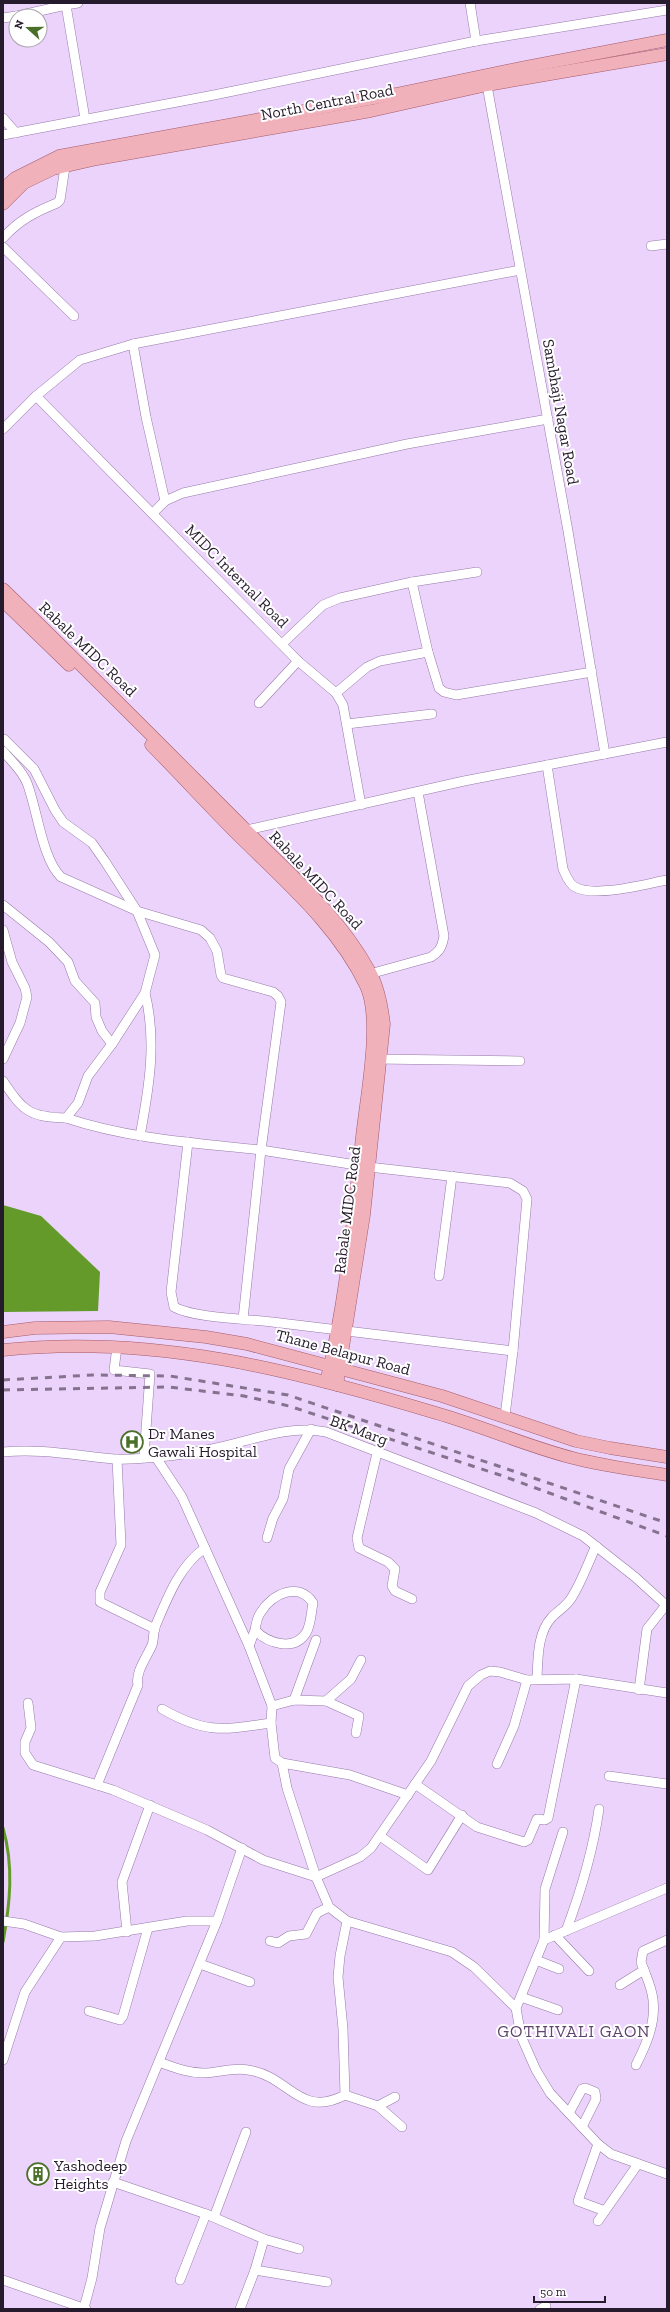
<svg xmlns="http://www.w3.org/2000/svg" width="670" height="2312" font-family="'Zilla Slab',serif">
<style>
.water{fill:#639a2a}
.lines{fill:none;stroke-linecap:round;stroke-linejoin:round}
.stream{stroke:#639a2a;stroke-width:3}
.minor-casing{stroke:#967aa8;stroke-width:10}
.major-casing{stroke:#a35b6b;stroke-width:13}
.minor{stroke:#fff;stroke-width:9}
.major{stroke:#f1b1ba;stroke-width:12}
.rail{stroke:#84728f;stroke-width:3;stroke-dasharray:7 7;stroke-linecap:butt}
.labels{text-anchor:middle;dominant-baseline:central;stroke-width:4;stroke-linejoin:round;paint-order:stroke}
.street-label{font-size:16px;fill:#261b2d;stroke:#fff}
.poi-label{font-size:16px;fill:#261b2d;stroke:#fff;text-anchor:start}
.neighbourhood-label{font-size:17px;letter-spacing:1px;fill:#5f446e;stroke:#fff}
</style>
<rect width="100%" height="100%" fill="#ebd3fb"/>
<!-- water -->
<path class="water" d="M 3,1205 L 41,1216 L 100,1272 L 98,1311 L 3,1312 Z"/>
<g class="lines">
<!-- stream -->
<path class="stream" d="M 3,1828 C 14,1866 10,1904 3,1942"/>
<!-- minor casing -->
<g class="minor-casing">
<g id="minor">
<path d="M 66,3 L 66,5 L 78,3"/>
<path d="M 470,3 L 476,41"/>
<path d="M 17,16 L 66,5 L 85,119"/>
<path d="M 3,18 L 16,16"/>
<path d="M 486,80 L 568,531 L 605,754"/>
<path d="M 3,118 L 16,133"/>
<path d="M 3,135 L 214,95 L 476,41 L 667,10"/>
<path d="M 3,238 C 19,220 35,212 57,203 L 60,200 L 65,167"/>
<path d="M 651,246 L 667,244"/>
<path d="M 3,247 L 74,316"/>
<path d="M 133,344 L 146,417 L 165,501"/>
<path d="M 36,396 L 298,661 L 336,693 L 343,705 L 361,805"/>
<path d="M 3,429 L 36,396 L 80,360 L 133,344 L 520,270"/>
<path d="M 153,513 L 165,501 L 183,493 L 407,444 L 548,419"/>
<path d="M 412,582 L 428,652"/>
<path d="M 282,644 L 323,605 L 340,598 L 412,582 L 477,572"/>
<path d="M 336,693 L 367,667 L 380,661 L 428,652 L 439,688 L 444,692 L 456,695 L 592,672"/>
<path d="M 259,703 L 298,661"/>
<path d="M 347,724 L 432,714"/>
<path d="M 4,739 L 34,769 L 55,810 L 63,822 L 92,843 L 104,860 L 137,911 L 155,955 L 145,993 L 112,1044"/>
<path d="M 3,751 C 11,761 22,770 27,783 C 37,808 42,859 61,877 L 137,911 L 201,930 L 210,938 L 217,951 L 221,975 L 223,978 L 273,992 L 278,996 L 281,1002 L 261,1150 C 196,1143 129,1139 66,1118"/>
<path d="M 547,765 L 563,869 C 566,875 568,883 575,887 C 594,898 645,884 667,880"/>
<path d="M 242,831 L 464,781 L 667,742"/>
<path d="M 3,905 L 49,942 L 68,962 L 75,981 L 95,1003 L 96,1017 L 102,1031 L 112,1044 L 88,1076 L 78,1103 L 66,1118 C 29,1117 23,1111 3,1081"/>
<path d="M 366,975 L 431,957 C 440,951 442,947 444,936 L 418,792"/>
<path d="M 3,1059 L 20,1023 L 27,997 L 25,988 L 12,962 L 3,930"/>
<path d="M 374,1059 L 520,1061"/>
<path d="M 140,1136 C 149,1088 157,1041 145,993"/>
<path d="M 188,1142 L 171,1292 L 174,1307 C 194,1318 248,1319 272,1322 C 353,1331 433,1341 513,1351 L 527,1199 L 523,1191 L 510,1183 L 369,1167 L 261,1150 L 243,1319"/>
<path d="M 439,1276 L 452,1176"/>
<path d="M 117,1347 L 114,1370 L 150,1374 L 144,1457"/>
<path d="M 505,1416 L 513,1351"/>
<path d="M 3,1452 C 41,1448 78,1456 115,1459 C 140,1460 181,1455 206,1450 C 247,1443 284,1424 326,1432 L 536,1513 L 583,1536 L 635,1577 L 667,1606"/>
<path d="M 377,1453 L 357,1538 L 359,1548 L 388,1562 L 395,1569 L 392,1586 L 395,1591 L 412,1599"/>
<path d="M 155,1456 L 182,1497 L 249,1646 L 272,1706 L 271,1723 L 275,1758 L 282,1763 L 350,1775 L 408,1795"/>
<path d="M 117,1459 L 121,1545 L 100,1592 L 100,1602 L 155,1629"/>
<path d="M 267,1538 L 273,1518 L 283,1499 L 289,1469 L 311,1429"/>
<path d="M 249,1646 L 255,1630 C 267,1643 294,1652 306,1633 C 311,1625 311,1613 313,1603 C 299,1581 272,1594 261,1612 C 257,1617 256,1624 255,1630"/>
<path d="M 537,1679 C 538,1659 537,1633 552,1617 C 559,1610 567,1606 572,1597 C 582,1581 588,1563 596,1546"/>
<path d="M 639,1690 L 647,1629 L 666,1605"/>
<path d="M 294,1700 L 316,1640"/>
<path d="M 326,1701 L 359,1716 L 356,1733"/>
<path d="M 28,1703 L 31,1728 L 25,1742 L 25,1753 L 33,1765 L 113,1790 L 207,1830 L 263,1860 L 316,1877 L 360,1857 L 371,1848 L 431,1761 L 468,1686 L 481,1675 L 490,1671 L 500,1672 L 527,1680 L 576,1679 L 667,1693"/>
<path d="M 272,1706 L 294,1700 L 326,1701 L 351,1679 L 361,1660"/>
<path d="M 162,1709 C 206,1734 222,1730 271,1723"/>
<path d="M 282,1763 L 287,1788 L 316,1877 L 329,1907 L 347,1921 L 452,1952 L 474,1967 L 516,2008"/>
<path d="M 497,1764 L 514,1726 L 527,1680"/>
<path d="M 609,1776 L 667,1784"/>
<path d="M 415,1784 L 477,1827 L 524,1842 L 528,1840 L 537,1819 L 545,1820 L 548,1818 L 576,1679"/>
<path d="M 97,1785 L 138,1685 C 135,1672 147,1657 152,1645 C 154,1640 153,1633 155,1627 C 167,1599 179,1566 205,1548"/>
<path d="M 380,1836 L 428,1870 L 462,1815"/>
<path d="M 667,1888 L 544,1940 L 516,2008 L 521,2036 L 536,2070 L 550,2093 L 598,2144 L 611,2154 L 667,2174"/>
<path d="M 3,1921 L 24,1924 L 61,1937 L 95,1936 L 187,1921 L 217,1921"/>
<path d="M 566,1931 C 581,1891 593,1851 599,1809"/>
<path d="M 127,1932 L 122,1882 L 150,1805"/>
<path d="M 555,1935 L 589,1971"/>
<path d="M 544,1940 L 545,1889 L 563,1832"/>
<path d="M 270,1941 L 278,1943 L 289,1936 L 306,1934 L 317,1913 L 329,1907"/>
<path d="M 536,1960 L 559,1969"/>
<path d="M 200,1964 L 250,1982"/>
<path d="M 620,1985 L 644,1970"/>
<path d="M 521,1997 L 558,2010"/>
<path d="M 89,2011 L 120,2020 L 123,2016 L 148,1928"/>
<path d="M 3,2060 L 25,1992 L 61,1937"/>
<path d="M 159,2062 C 173,2067 187,2073 203,2073 C 218,2073 233,2067 248,2070 C 290,2076 299,2119 345,2095 L 378,2106 L 402,2127"/>
<path d="M 636,2065 C 646,2045 656,2023 653,2000 C 652,1987 645,1974 641,1962 L 643,1951 L 667,1940"/>
<path d="M 345,2095 L 343,2029 L 338,1977 L 340,1956 L 347,1921"/>
<path d="M 378,2106 L 395,2097"/>
<path d="M 569,2113 L 582,2089 L 585,2088 L 595,2092 L 596,2099 L 582,2127"/>
<path d="M 598,2144 L 578,2201 L 605,2211 L 638,2164"/>
<path d="M 113,2182 L 206,2214 L 264,2239 L 299,2249"/>
<path d="M 214,2217 L 246,2132"/>
<path d="M 598,2221 L 605,2211"/>
<path d="M 264,2239 L 255,2270 L 327,2282"/>
<path d="M 3,2280 L 86,2309"/>
<path d="M 180,2280 L 206,2214"/>
<path d="M 84,2308 L 92,2278 L 100,2228 L 126,2141 L 217,1921 L 242,1848"/>
<path d="M 240,2309 L 255,2270"/>
<path d="M 540,2309 L 546,2306"/>
</g>
</g>
<!-- major casing -->
<g class="major-casing">
<g id="major">
<path d="M 3,189 L 15,178 L 59,156 L 396,94 L 525,67 L 667,40"/>
<path d="M 3,204 L 24,183 L 53,169 L 97,159 L 371,111 L 487,85 L 667,54"/>
<path d="M 3,589 C 85,668 165,749 245,829 C 290,874 340,916 370,972 C 379,988 382,1007 384,1024 L 364,1215 L 337,1385"/>
<path d="M 3,601 L 69,665"/>
<path d="M 151,745 C 180,774 208,805 237,834 C 284,881 337,925 366,986 C 382,1020 366,1098 362,1137 C 353,1219 346,1302 326,1382"/>
<path d="M 3,1332 L 35,1328 L 109,1327 L 206,1337 L 247,1344 L 442,1396 L 576,1441 L 610,1448 L 667,1457"/>
<path d="M 3,1350 C 154,1334 293,1370 436,1413 C 482,1426 526,1446 573,1458 C 604,1466 635,1470 667,1475"/>
</g>
</g>
<!-- minor -->
<use href="#minor" class="minor"/>
<!-- major -->
<use href="#major" class="major"/>
<!-- rail -->
<g class="rail">
<path d="M 3,1380 L 93,1375 L 170,1376 L 288,1395 L 667,1523"/>
<path d="M 3,1390 L 169,1387 L 244,1396 L 289,1406 L 500,1475 L 667,1536"/>
</g>
</g>
<!-- icons -->
<defs>
<g id="hospital-ring" transform="scale(1.15)"><circle r="9.5" fill="#fff" stroke="#4a6f28" stroke-width="1.5"/><path d="M-5-5h3v3.5h4V-5h3V5h-3V1.5h-4V5h-3Z" fill="#4a6f28"/></g>
<g id="building-ring" transform="scale(1.15)"><circle r="9.5" fill="#fff" stroke="#4a6f28" stroke-width="1.5"/><path d="M-4-6H4V6H1V3H-1V6H-4ZM-2.5-4.3h1.7v1.8h-1.7ZM.8-4.3h1.7v1.8H.8ZM-2.5-1h1.7V.8h-1.7ZM.8-1h1.7V.8H.8Z" fill="#4a6f28"/></g>
</defs>
<g fill-rule="evenodd">
<use href="#hospital-ring" x="132" y="1442"/>
<use href="#building-ring" x="38" y="2174"/>
</g>
<g class="labels">
<!-- street labels -->
<g class="street-label">
<text transform="translate(327 102) rotate(-11)">North Central Road</text>
<text transform="translate(561 412) rotate(80)">Sambhaji Nagar Road</text>
<text transform="translate(237 576) rotate(45)">MIDC Internal Road</text>
<text transform="translate(88 649) rotate(44)">Rabale MIDC Road</text>
<text transform="translate(316 880) rotate(47)">Rabale MIDC Road</text>
<text transform="translate(347 1210) rotate(-83)">Rabale MIDC Road</text>
<text transform="translate(343 1352) rotate(15)">Thane Belapur Road</text>
<text transform="translate(359 1430) rotate(20)">BK Marg</text>
</g>
<!-- poi labels -->
<g class="poi-label">
<text x="148" y="1433">Dr Manes<tspan x="148" dy="18">Gawali Hospital</tspan></text>
<text x="54" y="2165">Yashodeep<tspan x="54" dy="18">Heights</tspan></text>
</g>
<!-- neighbourhood labels -->
<g class="neighbourhood-label">
<text x="574" y="2031">GOTHIVALI GAON</text>
</g>
</g>
<!-- border -->
<rect width="670" height="2312" fill="none" stroke="#261b2d" stroke-width="8"/>
<!-- north arrow -->
<g transform="translate(28 28) rotate(291)"><circle r="19" fill="#ffffff" stroke="#a8a4ab"/>
<path d="M0-3L7 15L0 10L-7 15Z" fill="#4a6f28"/>
<text y="-6" font-size="11" font-weight="bold" text-anchor="middle" fill="#261b2d">N</text>
</g>
<!-- scale -->
<path d="M534 2296v6h71v-6" fill="none" stroke="#261b2d" stroke-width="2"/>
<text x="540" y="2296" font-size="12" fill="#261b2d" stroke="#ffffff" stroke-width="3" paint-order="stroke">50 m</text>
</svg>
